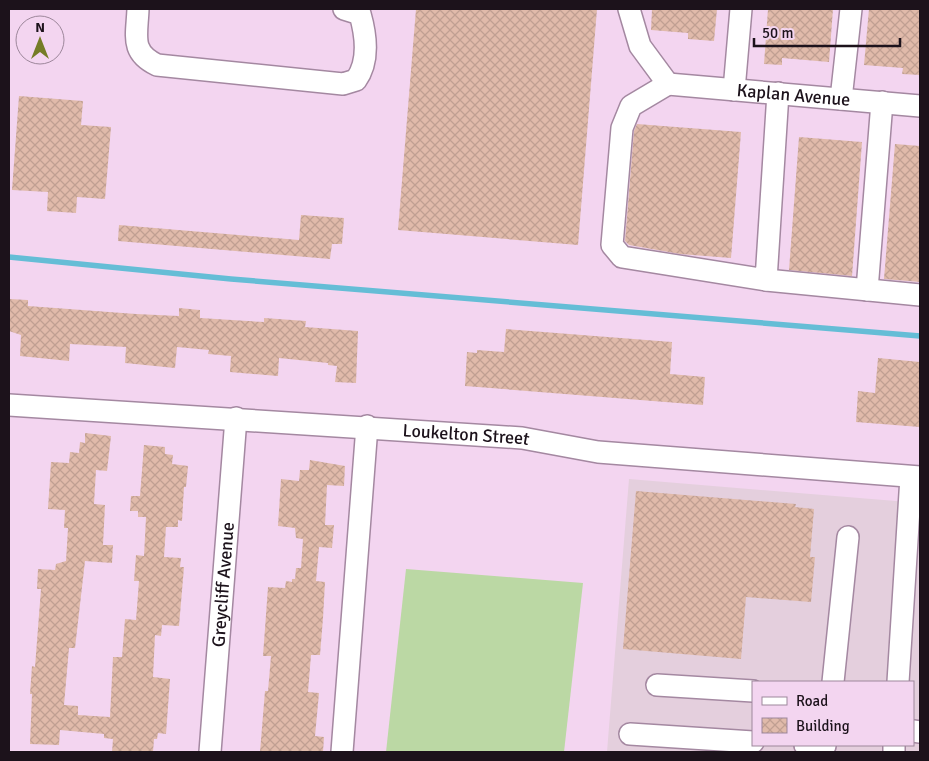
<svg xmlns="http://www.w3.org/2000/svg" width="929" height="761" font-family="Signika,sans-serif">
<style>
.commercial{fill:#e4cfdd;fill-rule:evenodd}
.pitch{fill:#bbd8a4}
.lines{fill:none;stroke-linecap:round;stroke-linejoin:round}
.stream{stroke:#65bdd6;stroke-width:5.5}
.building{fill:url(#building-cross-hatch)}
.minor-casing{stroke:#a488a1;stroke-width:24}
.minor{stroke:#fff;stroke-width:21}
.labels{text-anchor:middle;dominant-baseline:central;stroke-width:4;stroke-linejoin:round;paint-order:stroke}
.street-label{font-size:18px;fill:#1c121b;stroke:#f3d5f0}
</style>
<defs>
<pattern id="building-cross-hatch" width="8" height="8" patternUnits="userSpaceOnUse" patternTransform="scale(1.25)"><rect width="8" height="8" fill="#e0baaa"/><path d="M0 0l8 8M0 8l8-8" fill="none" stroke="#c09f92"/></pattern>
</defs>
<rect width="100%" height="100%" fill="#f3d5f0"/>
<!-- commercial -->
<path class="commercial" d="M 629,479 L 920,503 L 920,752 L 607,752 ZM 753,682 L 913,682 L 913,745 L 753,745 Z"/>
<!-- pitch -->
<path class="pitch" d="M 406,569 L 583,583 L 564,752 L 386,752 Z"/>
<g class="lines">
<!-- stream -->
<path class="stream" d="M 9,257 L 231,279 L 920,336"/>
</g>
<!-- building -->
<g class="building">
<path d="M 416,9 L 597,9 L 578,245 L 398,230 Z"/>
<path d="M 652,9 L 717,9 L 714,41 L 688,39 L 688,33 L 651,30 Z"/>
<path d="M 768,9 L 833,9 L 829,62 L 782,58 L 782,65 L 764,64 Z"/>
<path d="M 869,9 L 920,9 L 920,75 L 902,74 L 903,68 L 864,65 Z"/>
<path d="M 19,96 L 83,101 L 81,125 L 111,127 L 105,199 L 77,197 L 76,213 L 47,211 L 48,192 L 12,190 Z"/>
<path d="M 637,124 L 741,132 L 731,258 L 680,254 L 629,245 L 625,241 L 634,131 Z"/>
<path d="M 799,137 L 862,142 L 852,276 L 789,270 Z"/>
<path d="M 895,144 L 920,146 L 920,282 L 884,279 Z"/>
<path d="M 301,215 L 344,218 L 342,244 L 332,244 L 330,259 L 118,241 L 119,225 L 299,240 Z"/>
<path d="M 9,299 L 28,300 L 28,306 L 136,314 L 179,316 L 179,308 L 200,310 L 200,318 L 264,322 L 264,318 L 306,321 L 305,327 L 358,331 L 356,383 L 335,382 L 337,366 L 328,365 L 328,363 L 279,358 L 278,376 L 230,372 L 231,356 L 208,354 L 209,350 L 177,347 L 175,368 L 125,363 L 126,347 L 70,344 L 69,361 L 20,356 L 21,335 L 9,331 Z"/>
<path d="M 506,329 L 672,342 L 670,374 L 705,377 L 703,405 L 465,386 L 467,352 L 477,353 L 477,350 L 504,352 Z"/>
<path d="M 878,358 L 920,362 L 920,427 L 856,422 L 858,391 L 875,393 Z"/>
<path d="M 85,433 L 111,436 L 107,471 L 96,470 L 94,504 L 105,505 L 103,545 L 113,545 L 112,563 L 85,561 L 75,648 L 69,648 L 64,705 L 78,706 L 78,715 L 110,717 L 113,657 L 122,657 L 125,619 L 136,620 L 139,581 L 134,581 L 136,555 L 144,556 L 146,517 L 138,517 L 138,511 L 130,511 L 131,496 L 140,496 L 144,445 L 165,447 L 165,454 L 173,455 L 172,464 L 188,466 L 186,487 L 184,487 L 182,521 L 178,520 L 178,527 L 166,527 L 164,557 L 181,558 L 180,567 L 184,567 L 179,626 L 162,625 L 161,636 L 155,635 L 153,677 L 170,679 L 166,734 L 158,733 L 157,739 L 154,739 L 153,752 L 112,752 L 113,739 L 104,738 L 104,734 L 60,730 L 59,745 L 30,744 L 32,694 L 30,694 L 32,666 L 35,667 L 41,589 L 37,589 L 38,569 L 55,570 L 56,564 L 66,561 L 68,528 L 64,528 L 65,510 L 48,509 L 51,462 L 69,463 L 70,452 L 79,453 L 80,442 L 85,443 Z"/>
<path d="M 310,460 L 345,466 L 344,486 L 327,485 L 325,525 L 334,525 L 332,548 L 319,547 L 316,581 L 325,582 L 323,618 L 320,655 L 311,655 L 308,692 L 319,693 L 315,736 L 324,737 L 323,752 L 260,752 L 265,691 L 268,691 L 271,656 L 263,656 L 268,587 L 285,588 L 286,581 L 292,582 L 292,579 L 295,579 L 296,568 L 301,568 L 303,539 L 296,538 L 295,528 L 278,526 L 281,479 L 299,481 L 300,470 L 309,470 Z"/>
<path d="M 636,491 L 796,504 L 795,507 L 814,509 L 810,557 L 815,557 L 811,602 L 746,597 L 741,659 L 623,649 Z"/>
</g>
<g class="lines">
<!-- minor casing -->
<g class="minor-casing">
<g id="minor">
<path d="M 138,9 C 137,36 130,52 157,65 L 343,84 L 356,80 C 369,62 366,35 360,14 L 344,9"/>
<path d="M 629,9 L 640,46 L 668,84"/>
<path d="M 668,84 L 631,106 L 622,128 L 612,245 L 622,257 L 766,280 L 778,93"/>
<path id="s1" d="M 668,84 L 920,106"/>
<path d="M 734,90 L 741,9"/>
<path d="M 841,99 L 851,9"/>
<path d="M 766,280 L 920,295"/>
<path d="M 867,290 L 882,102"/>
<path id="s2" d="M 9,405 L 522,438 L 598,452 L 920,477"/>
<path d="M 833,682 L 848,537"/>
<path d="M 898,682 L 911,477"/>
<path d="M 657,685 L 753,691"/>
<path d="M 913,731 L 920,732"/>
<path d="M 630,734 L 753,742"/>
<path d="M 805,745 L 825,746"/>
<path id="s3" d="M 210,752 L 236,418"/>
<path d="M 342,752 L 367,426"/>
<path d="M 894,752 L 894,745"/>
</g>
</g>
<!-- minor -->
<use href="#minor" class="minor"/>
</g>
<g class="labels">
<!-- street labels -->
<g class="street-label">
<text stroke="none"><textPath href="#s1" startOffset="126">Kaplan Avenue</textPath></text>
<text stroke="none"><textPath href="#s2" startOffset="458">Loukelton Street</textPath></text>
<text stroke="none"><textPath href="#s3" startOffset="168">Greycliff Avenue</textPath></text>
</g>
</g>
<!-- border -->
<rect width="929" height="761" fill="none" stroke="#1c121b" stroke-width="20"/>
<!-- legend -->
<rect x="752" y="681" width="162" height="65" fill="#f3d5f0" stroke="#9d879b"/>
<rect x="762" y="697" width="25" height="8" fill="#ffffff" stroke="#9d879b"/>
<text x="796" y="706" font-size="15" fill="#1c121b">Road</text>
<rect x="762" y="718" width="25" height="15" fill="url(#building-cross-hatch)" stroke="#9d879b"/>
<text x="796" y="731" font-size="15" fill="#1c121b">Building</text>
<!-- north arrow -->
<g transform="translate(40 40)"><circle r="24" fill="#f3d5f0" stroke="#9d879b"/>
<path d="M0-4L9 19L0 12L-9 19Z" fill="#757c26"/>
<text y="-8" font-size="14" font-weight="bold" text-anchor="middle" fill="#1c121b">N</text>
</g>
<!-- scale -->
<path d="M754 38v8h146v-8" fill="none" stroke="#1c121b" stroke-width="2.5"/>
<text x="762" y="38" font-size="15" fill="#1c121b" stroke="#f3d5f0" stroke-width="4" paint-order="stroke">50 m</text>
</svg>
